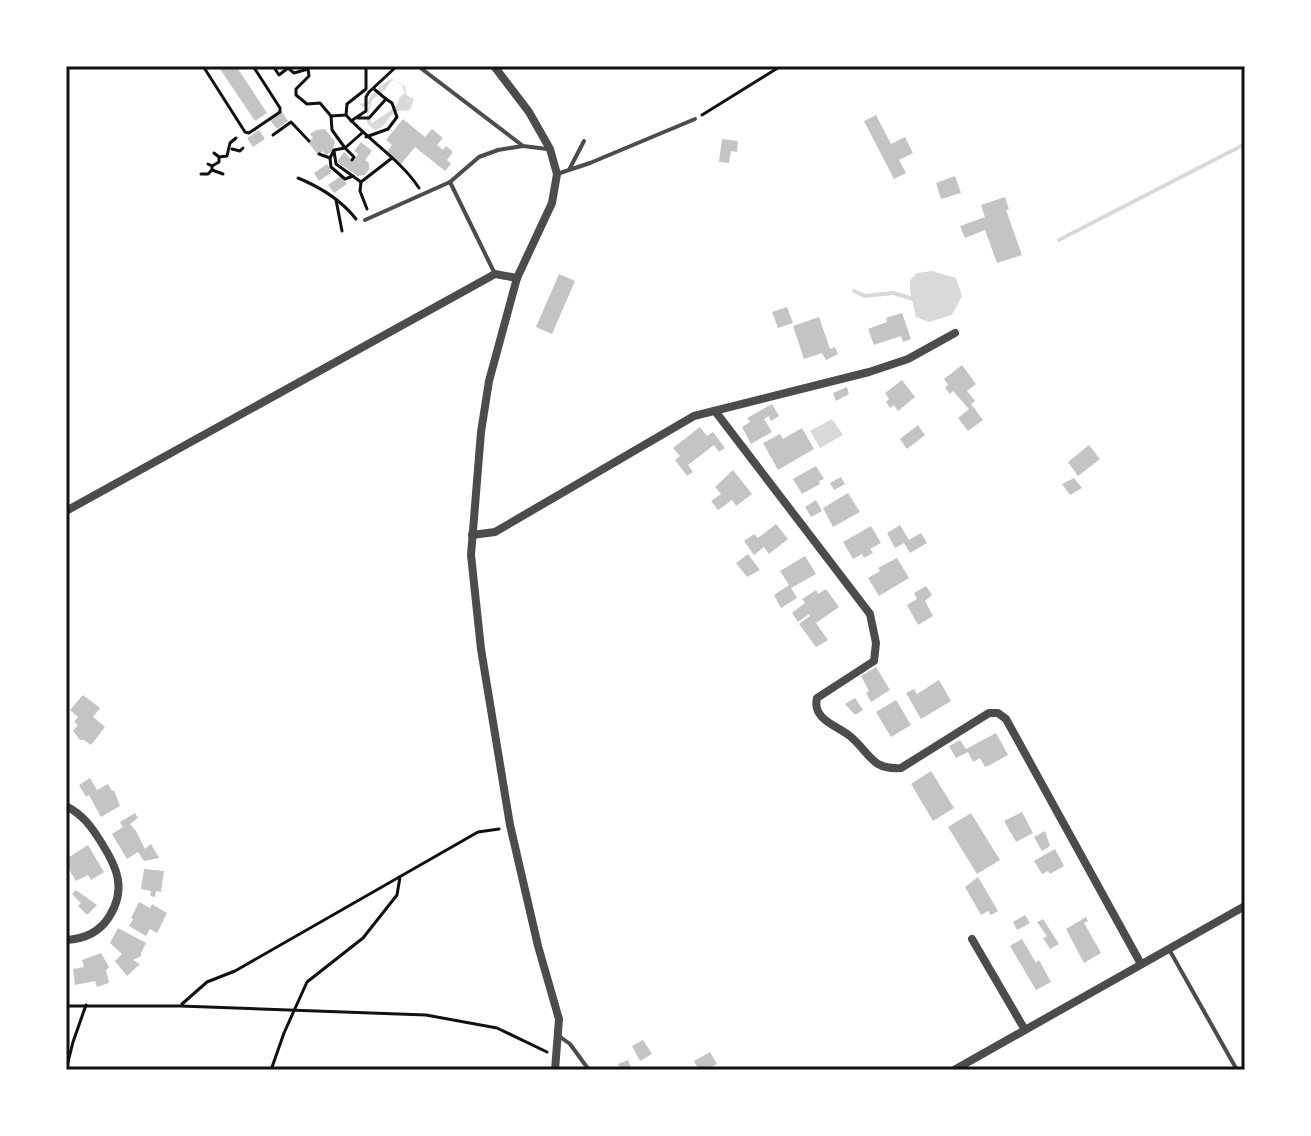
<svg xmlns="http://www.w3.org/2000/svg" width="1311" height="1136" font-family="'Archivo Narrow',sans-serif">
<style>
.water{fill:#d9d9d9;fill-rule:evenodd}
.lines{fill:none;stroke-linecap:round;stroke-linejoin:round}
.stream{stroke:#d9d9d9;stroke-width:4}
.building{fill:#c4c4c4}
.path{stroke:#111;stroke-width:3}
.service{stroke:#4c4c4c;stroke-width:4}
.minor{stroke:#4c4c4c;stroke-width:8}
.neatline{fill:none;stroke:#111;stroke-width:3}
</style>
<rect width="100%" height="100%" fill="#fff"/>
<!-- water -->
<g class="water">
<path d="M 391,79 L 405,86 L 406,95 L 414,99 L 410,110 C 407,111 403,110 399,111 C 388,113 387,127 376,130 C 362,124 368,115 369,104 L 363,107 L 359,104 L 368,102 L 372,93 L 376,92 L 379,87 ZM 392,80 L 402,85 L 405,93 L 399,98 L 397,106 L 372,123 L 368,116 L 372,100 L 385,90 Z"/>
<path d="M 932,271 L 956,278 L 962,296 L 952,315 L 929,322 L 916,317 L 910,291 L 910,280 L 917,273 Z"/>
<path d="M 832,419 L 843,435 L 820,448 L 810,431 Z"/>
</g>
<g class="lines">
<!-- stream -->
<g class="stream">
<path d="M 1059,240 L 1245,144"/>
<path d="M 854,291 L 865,296 L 893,293 L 913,299"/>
</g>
</g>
<!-- building -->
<g class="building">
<path d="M 218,66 L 236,66 L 267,113 L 255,121 Z"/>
<path d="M 282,112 L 288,121 L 277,129 L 270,120 Z"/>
<path d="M 876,115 L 891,144 L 905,137 L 913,153 L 899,160 L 906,173 L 894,179 L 864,121 Z"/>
<path d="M 403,119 L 425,137 L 432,129 L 443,138 L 437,145 L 443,150 L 446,146 L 453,152 L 447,160 L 451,164 L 445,171 L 415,147 L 401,164 L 387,152 L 392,145 L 386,140 Z"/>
<path d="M 325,129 L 335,142 L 332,151 L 326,155 L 323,151 L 318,155 L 308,142 L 313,138 L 310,134 L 316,130 Z"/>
<path d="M 259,130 L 265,139 L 253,147 L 247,138 Z"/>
<path d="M 722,139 L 738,141 L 737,152 L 731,151 L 729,163 L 719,162 Z"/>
<path d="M 361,142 L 372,151 L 365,160 L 369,163 L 369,169 L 365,175 L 358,176 L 337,162 L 344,152 L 353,161 L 358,154 L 354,151 Z"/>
<path d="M 327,164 L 332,172 L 319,181 L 314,173 Z"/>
<path d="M 341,176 L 347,184 L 334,193 L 328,185 Z"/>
<path d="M 955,176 L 961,193 L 941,199 L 936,183 Z"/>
<path d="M 1005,197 L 1009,209 L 1006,210 L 1022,255 L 997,263 L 985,230 L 965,238 L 960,226 L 985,217 L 981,205 Z"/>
<path d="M 559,274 L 575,281 L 552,334 L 536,327 Z"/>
<path d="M 787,307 L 793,323 L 778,328 L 772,312 Z"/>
<path d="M 902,313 L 911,339 L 903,342 L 901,336 L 874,345 L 868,329 L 887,322 L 886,318 Z"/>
<path d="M 819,317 L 830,349 L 835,347 L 838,354 L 826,360 L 822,353 L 804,359 L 793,326 Z"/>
<path d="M 962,365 L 976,384 L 967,391 L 975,401 L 971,404 L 983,420 L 968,431 L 958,418 L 969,409 L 953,391 L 950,394 L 945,388 L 948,385 L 944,379 Z"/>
<path d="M 902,380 L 915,397 L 898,411 L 894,405 L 890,408 L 886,402 L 889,399 L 885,393 Z"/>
<path d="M 847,387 L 849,394 L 836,401 L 833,393 Z"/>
<path d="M 772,404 L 779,416 L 771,421 L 769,416 L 764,419 L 772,432 L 751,444 L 742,427 L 750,422 L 747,418 Z"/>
<path d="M 918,425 L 925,435 L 907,449 L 900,439 Z"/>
<path d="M 700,427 L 707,436 L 713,432 L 725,448 L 719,452 L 714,445 L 688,465 L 693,472 L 687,476 L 675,460 L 680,456 L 673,448 Z"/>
<path d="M 802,428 L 814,449 L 778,470 L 763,443 L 780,434 L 783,439 Z"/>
<path d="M 1089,445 L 1100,459 L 1078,476 L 1068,462 Z"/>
<path d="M 816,466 L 824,479 L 819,481 L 820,484 L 802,494 L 793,479 Z"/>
<path d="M 733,470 L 752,494 L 736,506 L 732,500 L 718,510 L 711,501 L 721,494 L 715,487 Z"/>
<path d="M 841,477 L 845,484 L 834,490 L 830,483 Z"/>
<path d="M 1074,478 L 1082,488 L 1070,495 L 1062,484 Z"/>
<path d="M 848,493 L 860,512 L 833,527 L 823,508 Z"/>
<path d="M 816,500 L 822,511 L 811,517 L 805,507 Z"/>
<path d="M 776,524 L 788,539 L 769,554 L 764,547 L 754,555 L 744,541 L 754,534 L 758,538 Z"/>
<path d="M 900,525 L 909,540 L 921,533 L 927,543 L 910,553 L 904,543 L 895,548 L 887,533 Z"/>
<path d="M 871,526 L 881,543 L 870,549 L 873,553 L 864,558 L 862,554 L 853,559 L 843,542 Z"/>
<path d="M 748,554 L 760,570 L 747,577 L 736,563 Z"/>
<path d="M 805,556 L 816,574 L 791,588 L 797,598 L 781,608 L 774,595 L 789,585 L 780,571 Z"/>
<path d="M 897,558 L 909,578 L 879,596 L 868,578 L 880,571 L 878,568 Z"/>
<path d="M 926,586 L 932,595 L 925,601 L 933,616 L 918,625 L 907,605 L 917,599 L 914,593 Z"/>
<path d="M 826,589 L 839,607 L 816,623 L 828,640 L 816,647 L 799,624 L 810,616 L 809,614 L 798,622 L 792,613 L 805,603 L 802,599 L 816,590 L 818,594 Z"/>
<path d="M 876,667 L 890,690 L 871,702 L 866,693 L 869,691 L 861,676 Z"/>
<path d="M 939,680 L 951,701 L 921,719 L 906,693 L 914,689 L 917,694 Z"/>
<path d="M 83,695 L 100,708 L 93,717 L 105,727 L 91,745 L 84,740 L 80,740 L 73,731 L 78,725 L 74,722 L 78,717 L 70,710 Z"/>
<path d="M 855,698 L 863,710 L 855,715 L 845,704 Z"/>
<path d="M 896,700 L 911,725 L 891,737 L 876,712 Z"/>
<path d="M 996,733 L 1008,755 L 990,765 L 985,767 L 980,758 L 973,762 L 968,752 L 956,758 L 949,746 L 960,740 L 966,749 Z"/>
<path d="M 931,771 L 954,808 L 933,821 L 911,784 Z"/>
<path d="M 90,778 L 97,790 L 108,784 L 112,791 L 114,790 L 120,806 L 101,817 L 89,795 L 86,797 L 79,785 Z"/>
<path d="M 1022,812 L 1033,833 L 1016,842 L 1004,821 Z"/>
<path d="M 135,813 L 138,818 L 130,824 L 136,831 L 145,849 L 151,844 L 159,858 L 144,861 L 138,852 L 127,859 L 112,834 L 123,827 L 120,822 Z"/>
<path d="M 971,813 L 1000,860 L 977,874 L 948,827 Z"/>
<path d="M 1045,831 L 1050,846 L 1042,851 L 1034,837 Z"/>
<path d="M 88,845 L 104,872 L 91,880 L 88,875 L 76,881 L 66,864 L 66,859 Z"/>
<path d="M 1055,849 L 1064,866 L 1050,874 L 1048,871 L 1042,874 L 1034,861 Z"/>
<path d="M 144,869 L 164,871 L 161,892 L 156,891 L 155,897 L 150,896 L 151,891 L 141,889 Z"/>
<path d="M 978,877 L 998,911 L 991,915 L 988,911 L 981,915 L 965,887 Z"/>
<path d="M 76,890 L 97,905 L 87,915 L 78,906 L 81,903 L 72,894 Z"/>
<path d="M 139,902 L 150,908 L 152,904 L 167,913 L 157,933 L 150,929 L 146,936 L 129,926 L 133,919 L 131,918 Z"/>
<path d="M 1025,915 L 1030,923 L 1017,930 L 1013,922 Z"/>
<path d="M 1086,917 L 1088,921 L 1084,923 L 1101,953 L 1084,963 L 1066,929 Z"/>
<path d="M 1043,919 L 1059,944 L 1050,949 L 1043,938 L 1047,936 L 1037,922 Z"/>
<path d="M 118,928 L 146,943 L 141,953 L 141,956 L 133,960 L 140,964 L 127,976 L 115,961 L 122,954 L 110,943 Z"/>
<path d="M 1022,939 L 1036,963 L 1039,960 L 1051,982 L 1036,990 L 1010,946 Z"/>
<path d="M 101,953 L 109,967 L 106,970 L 109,983 L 97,987 L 95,981 L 75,985 L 73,969 L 84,967 L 82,960 Z"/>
<path d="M 643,1040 L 652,1054 L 640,1061 L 632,1046 Z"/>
<path d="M 710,1052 L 717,1064 L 706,1070 L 699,1070 L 694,1061 Z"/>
<path d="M 628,1060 L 632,1070 L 613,1070 L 619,1067 L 618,1064 Z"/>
</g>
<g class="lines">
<!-- path -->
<g class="path">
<path d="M 203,66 L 245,132 L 249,133 L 280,112 L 280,108 L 253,66"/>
<path d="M 273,66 L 279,75 L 288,68 L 294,73 L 308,69 L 309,76 L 296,89 L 296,95 L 307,104 L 320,103 L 331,116 L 346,115 L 347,104 L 366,89 L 366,69 L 363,66"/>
<path d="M 374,89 L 386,99"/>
<path d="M 346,115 C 369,141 400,159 419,188"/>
<path d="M 702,115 L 781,66"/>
<path d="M 331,116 L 332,130 L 345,148 L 362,133"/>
<path d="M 358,118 L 369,118 L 386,99 L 392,103 L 397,117 L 388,129 L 366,137"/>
<path d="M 351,121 L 366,111 L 366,97 L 369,92 L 397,66"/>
<path d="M 273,135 L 291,122 L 309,141"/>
<path d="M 232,149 L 240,151 L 243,148"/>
<path d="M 334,151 L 336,164 L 361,182"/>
<path d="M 319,154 L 330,158"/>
<path d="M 219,157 L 227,156 L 230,143 L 236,138"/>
<path d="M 352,160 L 354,157 L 345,148 L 334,150 L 330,158 L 331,167 L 345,179 L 353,176"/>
<path d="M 212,166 L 219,162 L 219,157 L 214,153"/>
<path d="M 212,170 L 223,174"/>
<path d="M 201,174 L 208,174 L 212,170 L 212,166 L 208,164"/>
<path d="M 298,178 C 320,187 341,200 356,219"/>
<path d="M 336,200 L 342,231"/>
<path d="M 367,209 L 360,191 L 361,182 L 392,158"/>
<path d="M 182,1004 L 207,982 L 235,971 L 478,832 L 499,829"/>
<path d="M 66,1006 L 180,1006 L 426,1015 L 497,1028 L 547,1052"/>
<path d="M 66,1070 L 73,1042 L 86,1005"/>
<path d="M 271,1070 L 284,1033 L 307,982 L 363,938 L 397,895 L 400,877"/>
</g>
<!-- service -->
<g class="service">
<path d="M 418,66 L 523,146 L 547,149"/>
<path d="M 570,168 L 584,141"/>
<path d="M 557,174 L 590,163 L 695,119"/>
<path d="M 450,182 L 495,274"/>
<path d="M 365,220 L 450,182 L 479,157 L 498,150 L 523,146"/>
<path d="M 1170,951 L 1237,1070"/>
<path d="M 559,1036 L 570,1044 L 589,1070"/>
</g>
<!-- minor -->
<g class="minor">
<path d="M 494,66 L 529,112 L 550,149 L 557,174 L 552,203 L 517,278 L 489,381 L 481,432 L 471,555 L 481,649 L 510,825 L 538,946 L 559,1019 L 555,1070"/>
<path d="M 715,411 L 870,614 L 876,643 L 874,661 L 817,698 C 812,720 837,725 851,737 C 870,753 871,770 901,768 L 989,713 L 998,713 L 1006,719 L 1141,964"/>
<path d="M 66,511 L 495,274 L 517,278"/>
<path d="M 472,535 L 495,532 L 694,416 L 869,372 L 908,359 L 955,333"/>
<path d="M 66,806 C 83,815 91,826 101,842 C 117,867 127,889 109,917 C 99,933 84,939 66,940"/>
<path d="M 972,939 L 1025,1030"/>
<path d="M 954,1070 L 1245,906"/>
</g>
</g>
<!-- border -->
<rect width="1311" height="1136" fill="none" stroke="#ffffff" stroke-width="136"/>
<rect x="68" y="68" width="1175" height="1000" class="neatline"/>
</svg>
